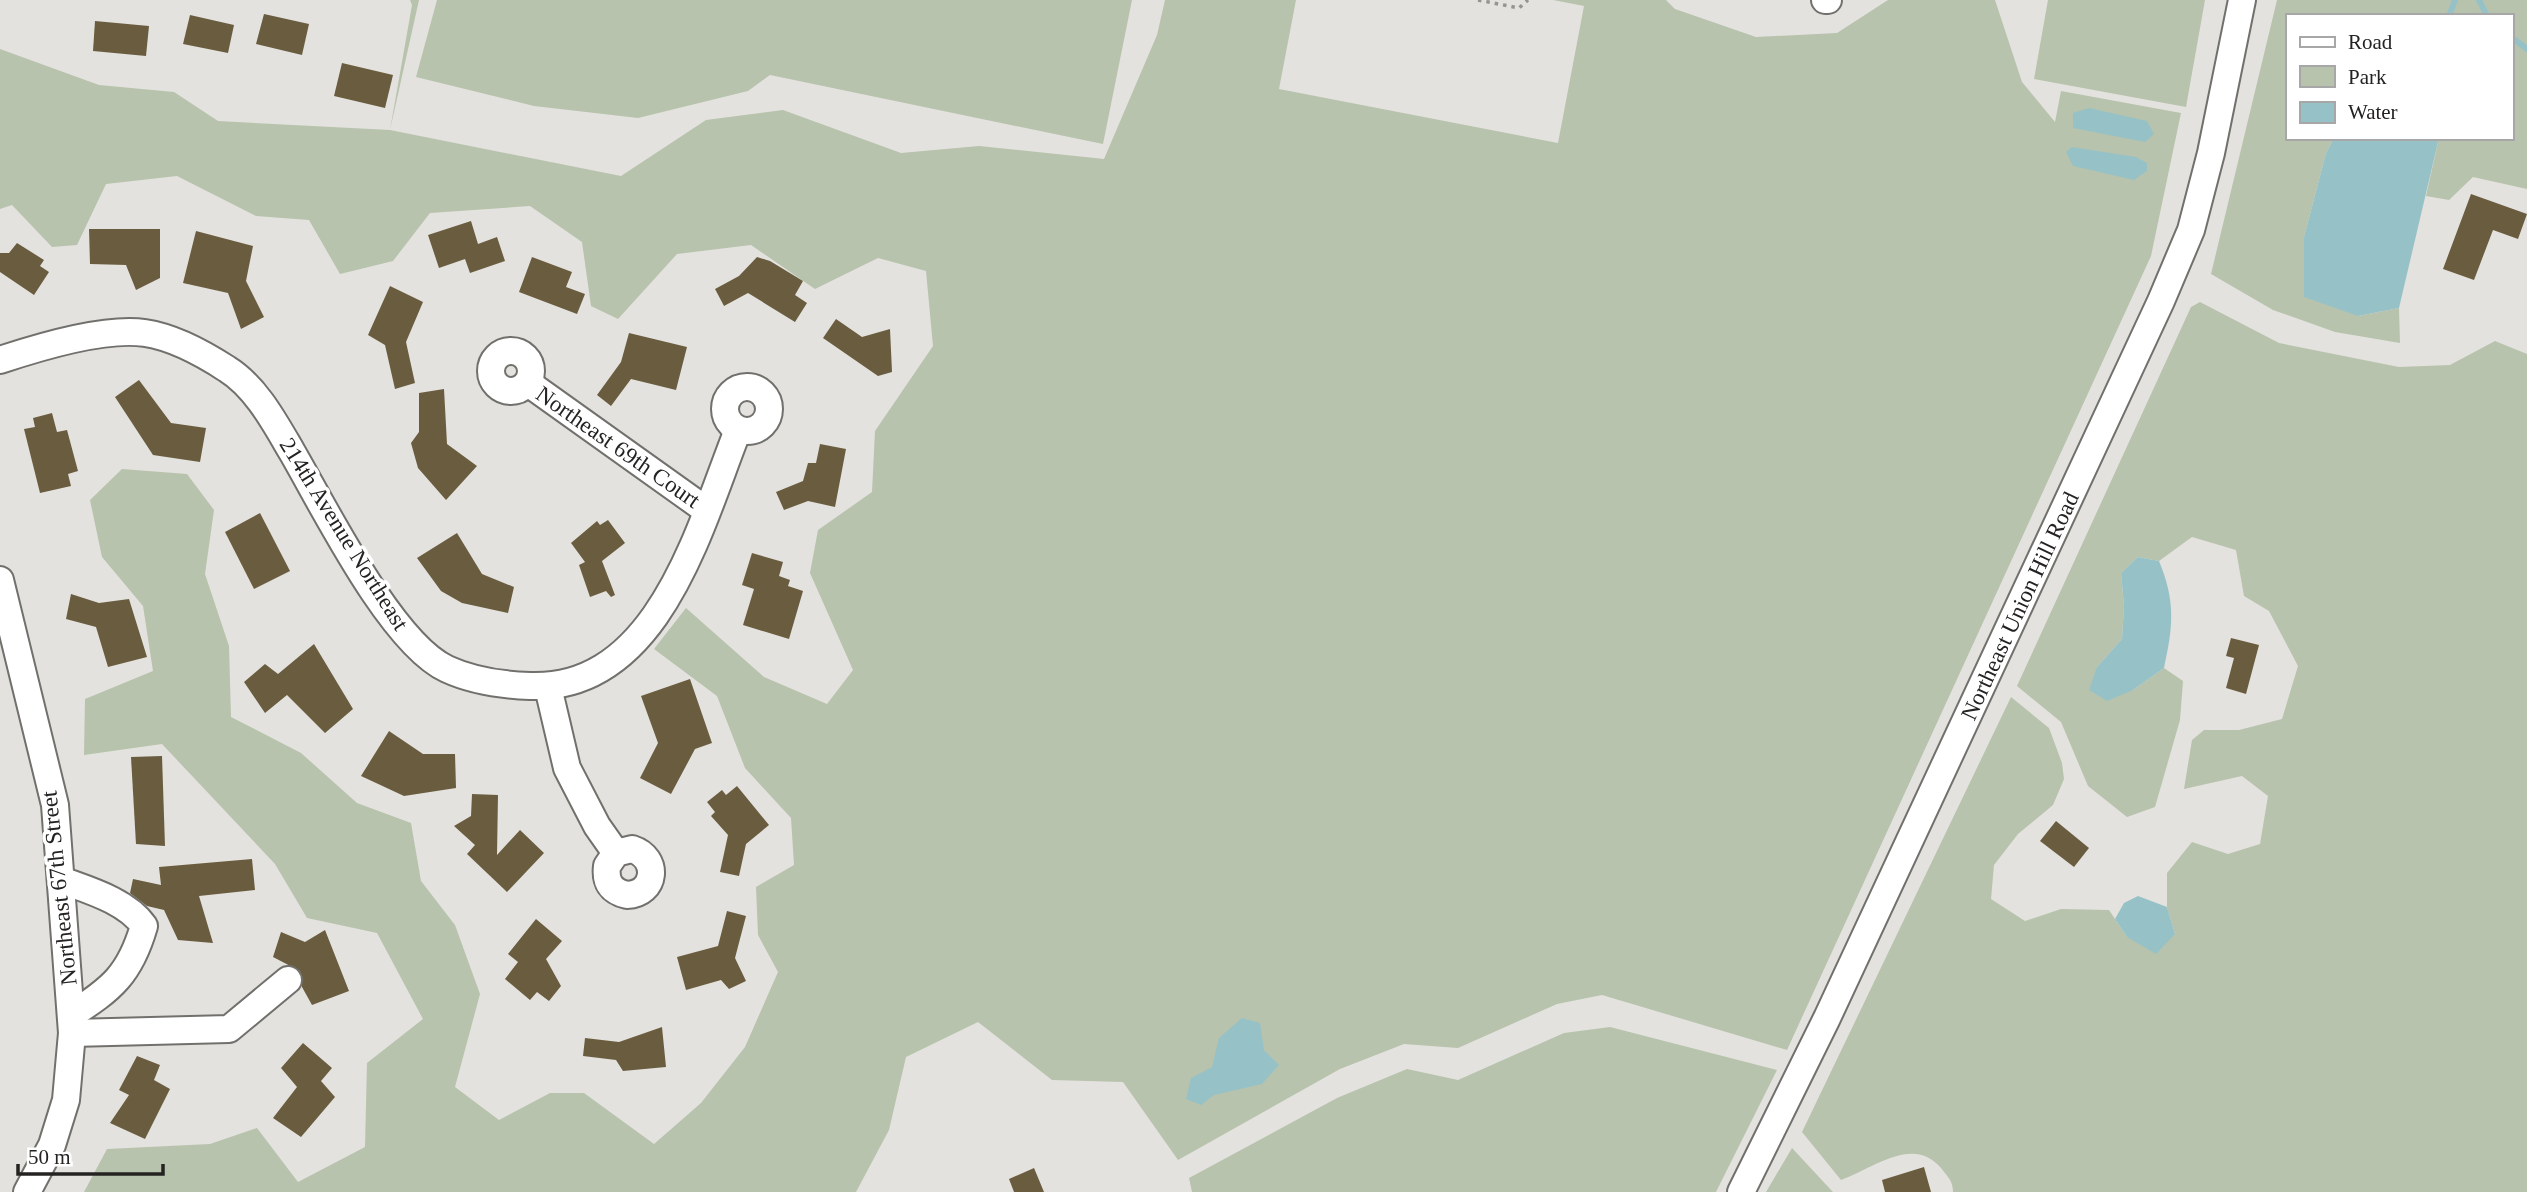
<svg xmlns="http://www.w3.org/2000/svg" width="2527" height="1192" font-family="'Times New Roman',serif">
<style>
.green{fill:#b7c3ac}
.water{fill:#96c2c7}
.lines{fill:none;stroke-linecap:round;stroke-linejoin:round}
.stream{stroke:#96c2c7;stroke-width:6}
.building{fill:#6a5d3f}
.minor-casing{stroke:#71706c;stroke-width:30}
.path{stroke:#969491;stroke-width:3.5;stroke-dasharray:3.5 5;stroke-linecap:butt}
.minor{stroke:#fff;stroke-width:26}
.labels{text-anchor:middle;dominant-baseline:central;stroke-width:7;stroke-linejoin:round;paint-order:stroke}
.street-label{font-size:23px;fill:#242322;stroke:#fff}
</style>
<rect width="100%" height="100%" fill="#e4e2de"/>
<!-- green -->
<g class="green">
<path d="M 410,0 L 419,0 L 390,130 L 621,176 L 706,120 L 783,110 L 901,153 L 979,146 L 1104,159 L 1157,35 L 1165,0 L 1296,0 L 1279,89 L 1558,143 L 1584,6 L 1553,0 L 1666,0 L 1675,9 L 1756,37 L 1837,33 L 1888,0 L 1995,0 L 2022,82 L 2055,122 L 2061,91 L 2181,113 L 2151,256 L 1787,1050 L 1602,995 L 1557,1004 L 1458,1048 L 1404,1044 L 1340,1069 L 1178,1160 L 1123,1082 L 1052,1080 L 978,1022 L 906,1057 L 889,1130 L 856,1192 L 84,1192 L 107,1149 L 210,1144 L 257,1128 L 298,1182 L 365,1147 L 367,1063 L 423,1019 L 377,933 L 307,918 L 275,864 L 162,744 L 84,755 L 85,699 L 153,671 L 143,606 L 102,557 L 90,500 L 122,469 L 187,474 L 214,510 L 205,574 L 229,646 L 231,717 L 301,753 L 357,803 L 411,823 L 421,881 L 455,925 L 480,994 L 455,1087 L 499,1120 L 550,1093 L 584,1093 L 654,1144 L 701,1103 L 745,1047 L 778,972 L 758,935 L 756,887 L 794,865 L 791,818 L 745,768 L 717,696 L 654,649 L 686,608 L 764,677 L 827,704 L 853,670 L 810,573 L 818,530 L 872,492 L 875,431 L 933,346 L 926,271 L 878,258 L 815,289 L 751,245 L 677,254 L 618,319 L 591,306 L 582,242 L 530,206 L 430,213 L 393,261 L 340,274 L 309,220 L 256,216 L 177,176 L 106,184 L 77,245 L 52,247 L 12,205 L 0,209 L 0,49 L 99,85 L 174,92 L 218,121 L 390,130 L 412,5 Z"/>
<path d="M 437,0 L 1132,0 L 1103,144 L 770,75 L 748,91 L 638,118 L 534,106 L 416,77 Z"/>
<path d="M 2048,0 L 2205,0 L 2186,107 L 2034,79 Z"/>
<path d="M 2277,0 L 2527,0 L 2527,189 L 2473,177 L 2449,200 L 2426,196 L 2439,138 L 2511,138 L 2511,16 L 2287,16 L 2287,138 L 2334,138 L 2326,153 L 2304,237 L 2358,316 L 2399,308 L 2400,343 L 2335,332 L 2273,310 L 2211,274 Z"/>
<path d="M 2200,302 L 2279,343 L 2399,367 L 2450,365 L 2495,341 L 2527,354 L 2527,1192 L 1953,1192 C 1953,1181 1948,1177 1941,1168 C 1913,1135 1874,1168 1841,1180 L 1802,1132 L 2011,697 L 2049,728 L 2062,763 L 2064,779 L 2053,805 L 2018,834 L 1994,865 L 1991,899 L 2025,921 L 2061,909 L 2109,910 L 2127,937 L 2175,934 L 2167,907 L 2167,873 L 2192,842 L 2228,854 L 2260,844 L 2268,796 L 2242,776 L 2184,789 L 2192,740 L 2204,730 L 2239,730 L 2282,719 L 2298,666 L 2269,611 L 2244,596 L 2236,550 L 2192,537 L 2159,561 L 2138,557 L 2121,573 L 2124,606 L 2122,639 L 2097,667 L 2133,690 L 2164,668 L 2183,681 L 2180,720 L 2155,807 L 2127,817 L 2088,786 L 2061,722 L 2017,686 L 2191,307 Z"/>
<path d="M 1610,1027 L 1777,1070 L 1716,1192 L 1192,1192 L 1189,1178 L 1337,1098 L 1407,1069 L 1458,1080 L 1564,1033 Z"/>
<path d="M 1792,1148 L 1832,1191 L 1833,1192 L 1766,1192 Z"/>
</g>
<!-- water -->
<g class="water">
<path d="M 2089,108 L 2147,121 L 2154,134 L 2145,142 L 2073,128 L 2073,113 Z"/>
<path d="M 2334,138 L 2439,138 L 2399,308 L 2358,316 L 2304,297 L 2304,237 L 2326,153 Z"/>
<path d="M 2072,147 L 2136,157 L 2147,163 L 2147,171 L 2134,180 L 2073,166 L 2066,152 Z"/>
<path d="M 2138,557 L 2159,561 C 2176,602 2173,627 2164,668 L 2133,690 L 2107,701 L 2089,690 L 2097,667 L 2122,639 L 2124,606 L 2121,573 Z"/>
<path d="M 2138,896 L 2167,907 L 2175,934 L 2156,954 L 2127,937 L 2115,919 L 2124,903 Z"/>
<path d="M 1242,1018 L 1260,1023 L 1264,1050 L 1279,1065 L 1262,1084 L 1214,1095 L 1201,1105 L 1186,1099 L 1191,1078 L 1212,1067 L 1219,1038 Z"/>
</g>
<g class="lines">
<!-- stream -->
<g class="stream">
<path d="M 2479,0 L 2487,16"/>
<path d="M 2449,16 L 2455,0"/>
<path d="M 2511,37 L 2527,49"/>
</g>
</g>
<!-- building -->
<g class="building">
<path d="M 264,14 L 309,24 L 302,55 L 256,44 Z"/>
<path d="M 190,15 L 234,25 L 228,53 L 183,44 Z"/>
<path d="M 95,21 L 149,26 L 146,56 L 93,51 Z"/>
<path d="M 342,63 L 393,75 L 385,108 L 334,96 Z"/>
<path d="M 2471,194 L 2527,214 L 2518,239 L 2493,230 L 2474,280 L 2443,269 Z"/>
<path d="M 471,221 L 478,244 L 497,237 L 505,261 L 470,273 L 465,259 L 439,268 L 428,235 Z"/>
<path d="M 89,229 L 160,229 L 160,278 L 136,290 L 126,265 L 90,264 Z"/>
<path d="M 196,231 L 253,246 L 246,281 L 264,317 L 241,329 L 228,293 L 183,283 Z"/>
<path d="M 17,243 L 44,260 L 40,266 L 49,272 L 34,295 L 0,272 L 0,253 L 9,253 Z"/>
<path d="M 532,257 L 572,272 L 566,287 L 585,294 L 577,314 L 519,292 Z"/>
<path d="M 757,257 L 770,261 L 803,281 L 795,295 L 807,303 L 795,322 L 748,293 L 724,306 L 715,289 L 739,276 Z"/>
<path d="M 390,286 L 423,302 L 406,342 L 415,383 L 395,389 L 385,345 L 368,335 Z"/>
<path d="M 836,319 L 862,337 L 890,329 L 892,372 L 878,376 L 823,338 Z"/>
<path d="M 629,333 L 687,347 L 676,390 L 631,379 L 611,406 L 597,395 L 621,362 Z"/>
<path d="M 139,380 L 171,423 L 206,428 L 200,462 L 153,455 L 115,397 Z"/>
<path d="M 444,389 L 447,444 L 477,466 L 446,500 L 418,468 L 411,443 L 419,432 L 419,393 Z"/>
<path d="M 52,413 L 57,432 L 67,430 L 78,471 L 68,474 L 71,486 L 40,493 L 24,429 L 35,427 L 33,418 Z"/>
<path d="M 820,444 L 846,449 L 835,507 L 808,501 L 784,510 L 776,492 L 803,481 L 808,463 L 816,463 Z"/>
<path d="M 260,513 L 290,571 L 254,589 L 225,532 Z"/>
<path d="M 608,520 L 625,543 L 602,561 L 615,595 L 611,597 L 606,591 L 590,597 L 579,565 L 585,562 L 571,543 L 597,521 L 600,525 Z"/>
<path d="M 457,533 L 482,574 L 514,587 L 508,613 L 462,603 L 441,591 L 417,558 Z"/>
<path d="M 752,553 L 783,562 L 779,576 L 790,580 L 788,586 L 803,591 L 789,639 L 743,625 L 754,589 L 742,585 Z"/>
<path d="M 71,594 L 99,603 L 129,599 L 147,657 L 108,667 L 96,627 L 66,619 Z"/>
<path d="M 2231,638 L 2259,645 L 2246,694 L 2226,688 L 2234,658 L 2226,656 Z"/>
<path d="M 314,644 L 353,709 L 325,733 L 287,695 L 265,713 L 244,682 L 265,664 L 278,674 Z"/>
<path d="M 690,679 L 712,743 L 695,749 L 671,794 L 640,778 L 658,743 L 641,696 Z"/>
<path d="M 389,731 L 423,754 L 455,754 L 456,788 L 404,796 L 361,776 Z"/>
<path d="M 162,756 L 165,846 L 136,844 L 131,757 Z"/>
<path d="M 737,786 L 769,825 L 746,844 L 739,876 L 720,872 L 728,835 L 711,816 L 715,812 L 707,802 L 722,790 L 726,795 Z"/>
<path d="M 472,794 L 498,795 L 497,855 L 520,830 L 544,853 L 507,892 L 467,854 L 475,845 L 454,826 L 471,816 Z"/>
<path d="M 2056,821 L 2089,848 L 2074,867 L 2040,841 Z"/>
<path d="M 252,859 L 255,890 L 199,896 L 213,943 L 178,940 L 164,910 L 147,906 L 130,893 L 133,879 L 161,885 L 159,867 Z"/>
<path d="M 727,911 L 746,916 L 735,958 L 746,981 L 729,989 L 721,980 L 686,990 L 677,957 L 718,946 Z"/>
<path d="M 536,919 L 562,941 L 546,959 L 561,986 L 549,1001 L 537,992 L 530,1000 L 505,979 L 518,962 L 508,954 Z"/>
<path d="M 325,930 L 349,991 L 312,1005 L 302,987 L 300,971 L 273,957 L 281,932 L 305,942 Z"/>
<path d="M 662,1027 L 666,1067 L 623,1071 L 616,1060 L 583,1056 L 585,1038 L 619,1042 Z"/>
<path d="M 303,1043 L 332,1068 L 321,1081 L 335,1097 L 301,1137 L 273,1118 L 297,1087 L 281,1068 Z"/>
<path d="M 137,1056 L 160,1065 L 154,1080 L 170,1089 L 145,1139 L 110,1123 L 129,1095 L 119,1090 Z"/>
<path d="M 1924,1167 L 1931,1192 L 1885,1192 L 1882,1180 Z"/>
<path d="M 1034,1168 L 1044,1192 L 1014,1192 L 1009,1179 Z"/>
</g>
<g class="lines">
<!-- minor casing -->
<g class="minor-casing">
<g id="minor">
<path d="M 1825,0 L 1828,0"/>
<circle cx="511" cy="371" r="20"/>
<path d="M 0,360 C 39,347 105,327 145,333 C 172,337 204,354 227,369 C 256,387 275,423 292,452 C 324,507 391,643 447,669 C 473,681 502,685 530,686 C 659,691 700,525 738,430"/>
<path d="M 528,383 L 706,510"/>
<circle cx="747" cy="409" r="22"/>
<path d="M 0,580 L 55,805 L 72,1033 L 66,1100 L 52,1145 L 27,1192"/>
<path d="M 548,687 L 567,768 L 597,826 L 616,853 L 607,866 C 605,882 611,891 627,895 C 656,894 660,858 632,849 L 616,853"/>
<path d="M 61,880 C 88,890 127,901 144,926 C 130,974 112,989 71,1015"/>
<path d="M 72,1033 L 229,1029 L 288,980"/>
<path d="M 1741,1192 L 1827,1018 L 2161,301 L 2191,230 L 2211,153 L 2242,0"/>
</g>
</g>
<!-- path -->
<path class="path" d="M 1478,0 L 1519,8 L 1528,0"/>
<!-- minor -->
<use href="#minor" class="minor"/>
</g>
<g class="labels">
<!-- street labels -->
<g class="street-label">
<text transform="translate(618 447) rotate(35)">Northeast 69th Court</text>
<text transform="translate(344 534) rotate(58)">214th Avenue Northeast</text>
<text transform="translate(2020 606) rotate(-65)">Northeast Union Hill Road</text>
<text transform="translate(59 888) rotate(-96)">Northeast 67th Street</text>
</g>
</g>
<!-- legend -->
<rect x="2286" y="14" width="228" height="126" fill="#ffffff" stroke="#a7a7a7" stroke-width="2"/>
<rect x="2300" y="37" width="35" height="10" fill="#ffffff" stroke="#a7a7a7" stroke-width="2"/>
<text x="2348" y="49" font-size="21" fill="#242322">Road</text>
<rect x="2300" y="66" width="35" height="21" fill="#b7c3ac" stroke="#a7a7a7" stroke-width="2"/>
<text x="2348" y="84" font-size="21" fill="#242322">Park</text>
<rect x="2300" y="102" width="35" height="21" fill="#96c2c7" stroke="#a7a7a7" stroke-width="2"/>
<text x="2348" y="119" font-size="21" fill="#242322">Water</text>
<!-- scale -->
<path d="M18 1164v10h145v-10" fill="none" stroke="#242322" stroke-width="3.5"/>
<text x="28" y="1164" font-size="21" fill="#242322" stroke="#ffffff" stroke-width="5" paint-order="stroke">50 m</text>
</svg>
